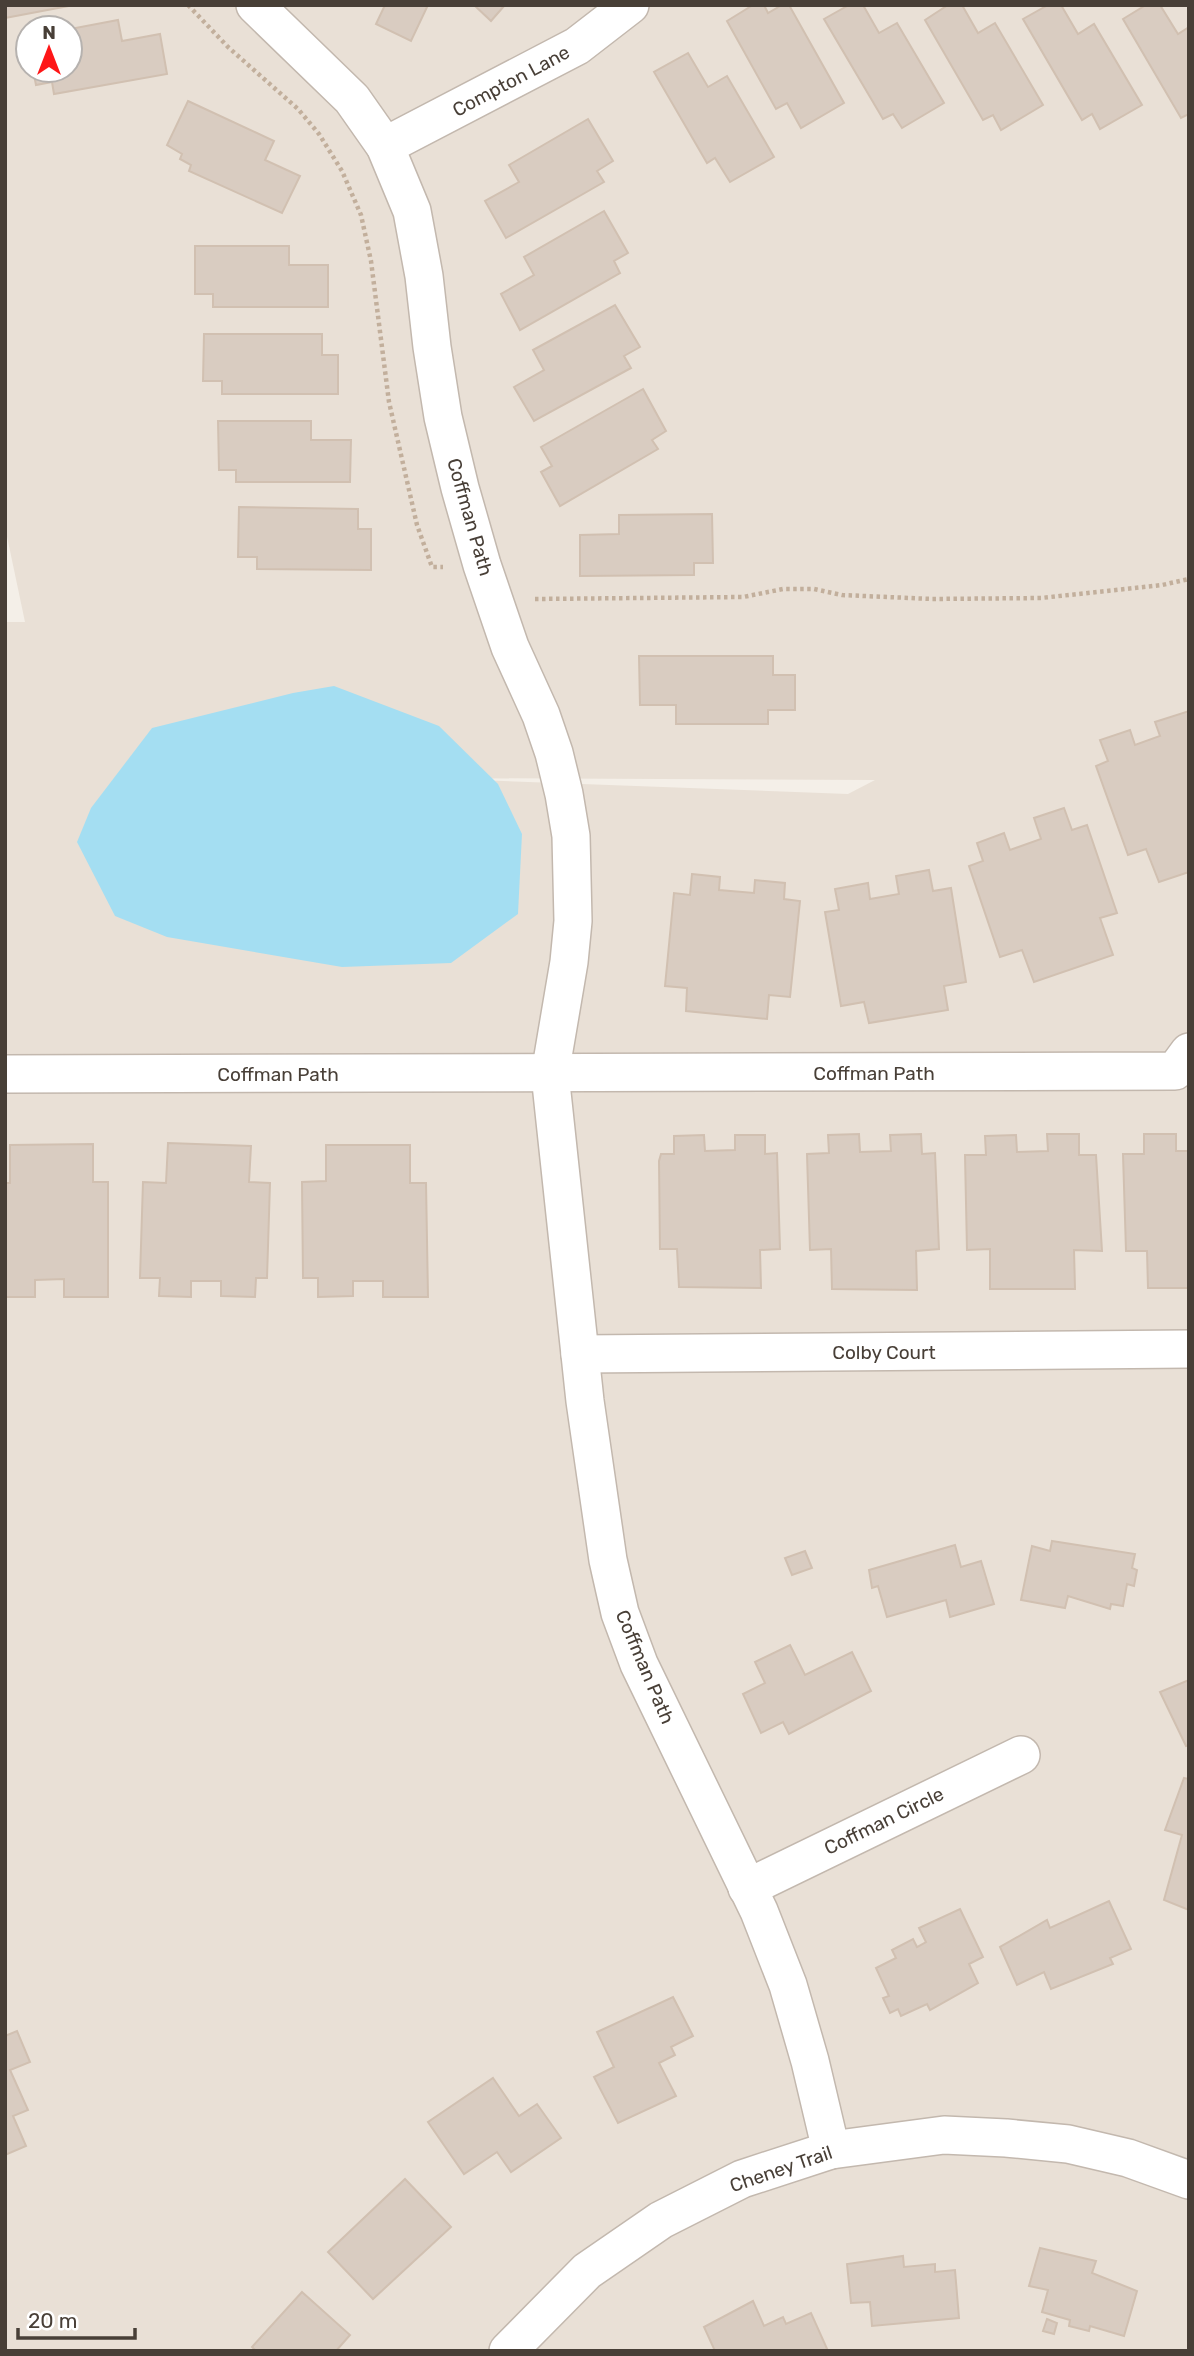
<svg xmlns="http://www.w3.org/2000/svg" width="1194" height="2356" font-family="Rubik,sans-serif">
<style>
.residential{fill:#e9e0d6;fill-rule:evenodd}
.water{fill:#a4def2}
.building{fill:#d9ccc1;stroke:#d1c0b1;stroke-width:2}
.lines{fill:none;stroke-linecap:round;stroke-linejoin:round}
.street-casing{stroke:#c3b8ae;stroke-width:40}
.path{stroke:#c2af9c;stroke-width:4.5;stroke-dasharray:3.5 3.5;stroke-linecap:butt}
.street{stroke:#fff;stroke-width:37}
.labels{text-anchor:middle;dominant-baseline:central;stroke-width:7;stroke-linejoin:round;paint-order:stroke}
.street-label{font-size:19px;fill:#483f37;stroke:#fff}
</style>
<rect width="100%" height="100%" fill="#f4efe8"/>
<!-- residential -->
<path class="residential" d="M 5,5 L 1189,5 L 1189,2351 L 5,2351 L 5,622 L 25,622 L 5,527 ZM 28,28 L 70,28 L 70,70 L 28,70 ZM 424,778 L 874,780 L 875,780 L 848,794 Z"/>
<!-- water -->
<path class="water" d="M 334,686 L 439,726 L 498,784 L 522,834 L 518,914 L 451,963 L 342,967 L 167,937 L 115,916 L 77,842 L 91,808 L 152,728 L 293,693 Z"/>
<!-- building -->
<g class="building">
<path d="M 5,5 L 74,5 L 5,18 Z"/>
<path d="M 385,5 L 428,5 L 411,41 L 376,24 Z"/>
<path d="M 474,5 L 505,5 L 491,21 Z"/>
<path d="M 753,5 L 764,5 L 768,13 L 782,5 L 789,5 L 844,103 L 801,128 L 787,103 L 776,109 L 727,21 Z"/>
<path d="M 849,5 L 863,5 L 879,33 L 897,23 L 944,103 L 902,128 L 893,114 L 883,119 L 824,19 Z"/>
<path d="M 948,5 L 962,5 L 978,33 L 995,23 L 1043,105 L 1001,130 L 993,115 L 983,120 L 925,20 Z"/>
<path d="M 1048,5 L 1061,5 L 1078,34 L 1094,24 L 1142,105 L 1100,129 L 1092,114 L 1082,120 L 1023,19 Z"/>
<path d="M 1146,5 L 1160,5 L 1178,34 L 1189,27 L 1189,114 L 1181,118 L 1123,19 Z"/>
<path d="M 118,20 L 122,41 L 160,34 L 167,74 L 54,94 L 52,82 L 36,85 L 33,70 L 70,70 L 70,29 Z"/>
<path d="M 688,53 L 708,87 L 727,76 L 774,157 L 730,182 L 715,158 L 707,163 L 654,72 Z"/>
<path d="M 188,101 L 274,141 L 265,160 L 300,176 L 282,213 L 189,171 L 191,165 L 180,159 L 182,154 L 167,145 Z"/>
<path d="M 588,119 L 613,161 L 597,171 L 604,182 L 506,238 L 485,201 L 519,182 L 509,165 Z"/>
<path d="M 604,211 L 628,253 L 614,261 L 620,273 L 520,330 L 501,294 L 534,275 L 524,257 Z"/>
<path d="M 195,246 L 289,246 L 289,265 L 328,265 L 328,307 L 213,307 L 213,294 L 195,294 Z"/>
<path d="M 615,305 L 640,347 L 624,356 L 631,368 L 534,421 L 514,387 L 544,370 L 533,350 Z"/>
<path d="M 204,334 L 322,334 L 322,355 L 338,355 L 338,394 L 222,394 L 222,381 L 203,381 Z"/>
<path d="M 643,389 L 666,431 L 652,440 L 658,449 L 560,506 L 541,472 L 552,466 L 541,447 Z"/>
<path d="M 218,421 L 311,421 L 311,440 L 351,440 L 350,482 L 236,482 L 236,470 L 219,470 Z"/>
<path d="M 239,507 L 358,509 L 358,529 L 371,529 L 371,570 L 257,569 L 257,557 L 238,557 Z"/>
<path d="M 712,514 L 713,563 L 694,563 L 694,575 L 580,576 L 580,535 L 619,534 L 619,515 Z"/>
<path d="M 639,656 L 773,656 L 773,675 L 795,675 L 795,710 L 768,710 L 768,724 L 676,724 L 676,705 L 640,705 Z"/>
<path d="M 1189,711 L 1189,872 L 1159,882 L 1146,849 L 1128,855 L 1096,766 L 1108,761 L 1100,740 L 1130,730 L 1135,745 L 1160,736 L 1155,722 Z"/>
<path d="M 1064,808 L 1072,830 L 1087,825 L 1117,913 L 1100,918 L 1113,955 L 1034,982 L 1022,950 L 1000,957 L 969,866 L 983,861 L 977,843 L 1004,833 L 1010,850 L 1041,839 L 1034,818 Z"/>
<path d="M 929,870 L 933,891 L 951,888 L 966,982 L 944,986 L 948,1010 L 869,1023 L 864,1002 L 841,1006 L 825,912 L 839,910 L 835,889 L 868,883 L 870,899 L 899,894 L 896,876 Z"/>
<path d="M 692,874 L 720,877 L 719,890 L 754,893 L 755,880 L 785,883 L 784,899 L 800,901 L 790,997 L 769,995 L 767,1019 L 686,1011 L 687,988 L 665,986 L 674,893 L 690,895 Z"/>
<path d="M 859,1134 L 860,1152 L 891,1151 L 890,1135 L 921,1134 L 922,1154 L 935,1153 L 939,1249 L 916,1251 L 917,1290 L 832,1289 L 831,1249 L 810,1250 L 807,1154 L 829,1153 L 828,1135 Z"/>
<path d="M 1047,1134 L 1079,1134 L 1079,1155 L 1096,1155 L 1102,1251 L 1074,1250 L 1075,1289 L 990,1289 L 990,1249 L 967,1250 L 965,1155 L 986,1155 L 985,1136 L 1016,1135 L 1017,1152 L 1048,1151 Z"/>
<path d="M 1144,1134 L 1176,1134 L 1176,1151 L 1189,1151 L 1189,1288 L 1148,1288 L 1147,1251 L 1126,1251 L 1123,1154 L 1144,1154 Z"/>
<path d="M 704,1135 L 705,1151 L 735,1150 L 735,1135 L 765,1135 L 765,1154 L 777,1153 L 780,1249 L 760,1250 L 761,1288 L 679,1287 L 677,1249 L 660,1249 L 659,1161 L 661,1154 L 674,1154 L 674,1136 Z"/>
<path d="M 168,1143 L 251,1146 L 249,1182 L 270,1183 L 267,1278 L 256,1278 L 255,1297 L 221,1296 L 221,1281 L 191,1281 L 191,1297 L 159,1296 L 160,1278 L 140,1278 L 143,1182 L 166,1183 Z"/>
<path d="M 93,1144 L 93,1182 L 108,1182 L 108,1297 L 64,1297 L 64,1279 L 35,1280 L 35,1297 L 5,1297 L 5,1183 L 10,1183 L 10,1145 Z"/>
<path d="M 326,1145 L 410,1145 L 410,1183 L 426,1183 L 428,1297 L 383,1297 L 383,1281 L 353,1281 L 353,1296 L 318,1297 L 318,1278 L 303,1278 L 302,1182 L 326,1181 Z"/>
<path d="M 1052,1541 L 1135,1554 L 1132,1568 L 1137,1570 L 1134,1586 L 1127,1584 L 1123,1606 L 1111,1604 L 1110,1609 L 1068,1596 L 1065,1608 L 1021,1600 L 1032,1546 L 1050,1551 Z"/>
<path d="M 955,1545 L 961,1567 L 981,1561 L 994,1604 L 950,1617 L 946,1600 L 887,1617 L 878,1586 L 872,1588 L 869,1570 Z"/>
<path d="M 805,1551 L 812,1568 L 792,1575 L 785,1558 Z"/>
<path d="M 790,1645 L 805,1675 L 852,1652 L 871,1691 L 789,1734 L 783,1722 L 761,1733 L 743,1694 L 765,1683 L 755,1662 Z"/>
<path d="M 1189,1680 L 1189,1745 L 1186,1746 L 1160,1692 Z"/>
<path d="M 1184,1778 L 1189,1779 L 1189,1910 L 1164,1900 L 1182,1835 L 1165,1830 Z"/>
<path d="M 1109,1901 L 1131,1949 L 1110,1958 L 1113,1964 L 1051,1989 L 1044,1972 L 1017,1985 L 1000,1947 L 1047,1920 L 1050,1928 Z"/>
<path d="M 960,1909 L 983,1957 L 969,1964 L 978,1983 L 930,2010 L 927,2004 L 901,2016 L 898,2009 L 890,2013 L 883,1998 L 889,1996 L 876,1968 L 896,1958 L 892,1950 L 913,1939 L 917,1947 L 926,1942 L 919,1928 Z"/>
<path d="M 673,1997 L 693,2036 L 671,2047 L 675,2055 L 659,2063 L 676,2096 L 618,2123 L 594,2077 L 614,2067 L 597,2032 Z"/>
<path d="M 17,2031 L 30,2062 L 10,2070 L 28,2110 L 13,2116 L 26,2146 L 5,2155 L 5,2036 Z"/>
<path d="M 493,2078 L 519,2116 L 537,2104 L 561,2138 L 511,2172 L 497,2152 L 464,2174 L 428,2122 Z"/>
<path d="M 405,2179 L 451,2227 L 373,2299 L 328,2252 Z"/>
<path d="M 1040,2248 L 1096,2261 L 1092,2273 L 1137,2291 L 1124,2336 L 1090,2326 L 1089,2331 L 1069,2326 L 1070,2320 L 1042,2312 L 1048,2290 L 1029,2286 Z"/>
<path d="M 903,2256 L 904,2267 L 935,2264 L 935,2272 L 955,2270 L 959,2318 L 872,2326 L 870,2302 L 851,2303 L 847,2264 Z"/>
<path d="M 302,2292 L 350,2335 L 336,2351 L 256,2351 L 252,2347 Z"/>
<path d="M 753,2301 L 764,2326 L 783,2317 L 786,2324 L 811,2313 L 828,2351 L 715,2351 L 704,2327 Z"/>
<path d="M 1047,2319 L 1057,2323 L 1054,2334 L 1043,2331 Z"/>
</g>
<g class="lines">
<!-- street casing -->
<g class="street-casing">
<g id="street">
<path d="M 255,5 L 352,99 L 385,146 L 412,211 L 424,276 L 432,347 L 443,417 L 460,488 L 482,565 L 510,647 L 541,715 L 554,753 L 564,794 L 571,836 L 573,921 L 569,962 L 550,1074 L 585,1401 L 608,1560 L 620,1613 L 639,1664 L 759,1911 L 788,1985 L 810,2061 L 831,2150"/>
<path d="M 385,146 L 577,46 L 630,5"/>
<path d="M 5,1074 L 1175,1071 L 1189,1052"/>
<path d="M 580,1354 L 1189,1349"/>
<path d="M 747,1888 L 1021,1755"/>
<path d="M 508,2351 L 587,2271 L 661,2220 L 742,2179 L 831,2150 L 944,2135 L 1006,2138 L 1068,2144 L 1128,2158 L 1189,2180"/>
</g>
</g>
<!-- path -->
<g class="path">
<path d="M 188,5 L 228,47 L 298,109 L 319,134 L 342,171 L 361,215 L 371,261 L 389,402 L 417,525 L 432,567 L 443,567"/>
<path d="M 535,599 L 743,597 L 783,589 L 814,589 L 842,595 L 932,599 L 1041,598 L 1162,585 L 1189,579"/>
</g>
<!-- street -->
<use href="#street" class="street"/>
</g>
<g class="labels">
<!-- street labels -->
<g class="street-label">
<text transform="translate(511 81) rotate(-28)">Compton Lane</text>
<text transform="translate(470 517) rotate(74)">Coffman Path</text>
<text x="874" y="1073">Coffman Path</text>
<text x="278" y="1074">Coffman Path</text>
<text x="884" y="1352">Colby Court</text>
<text transform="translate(645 1667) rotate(67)">Coffman Path</text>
<text transform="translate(884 1821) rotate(-26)">Coffman Circle</text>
<text transform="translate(781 2169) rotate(-19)">Cheney Trail</text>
</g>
</g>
<!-- border -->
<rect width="1194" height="2356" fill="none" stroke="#483f37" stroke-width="14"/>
<!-- north arrow -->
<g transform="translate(49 49)"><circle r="33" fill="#ffffff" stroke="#b6b2af" stroke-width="2"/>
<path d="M0-5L12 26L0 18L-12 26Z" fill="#fe1617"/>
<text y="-10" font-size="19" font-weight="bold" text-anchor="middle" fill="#483f37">N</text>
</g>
<!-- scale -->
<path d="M18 2328v10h117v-10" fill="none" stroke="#483f37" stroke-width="3.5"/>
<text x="28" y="2328" font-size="21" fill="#483f37" stroke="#ffffff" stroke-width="5" paint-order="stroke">20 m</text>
</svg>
